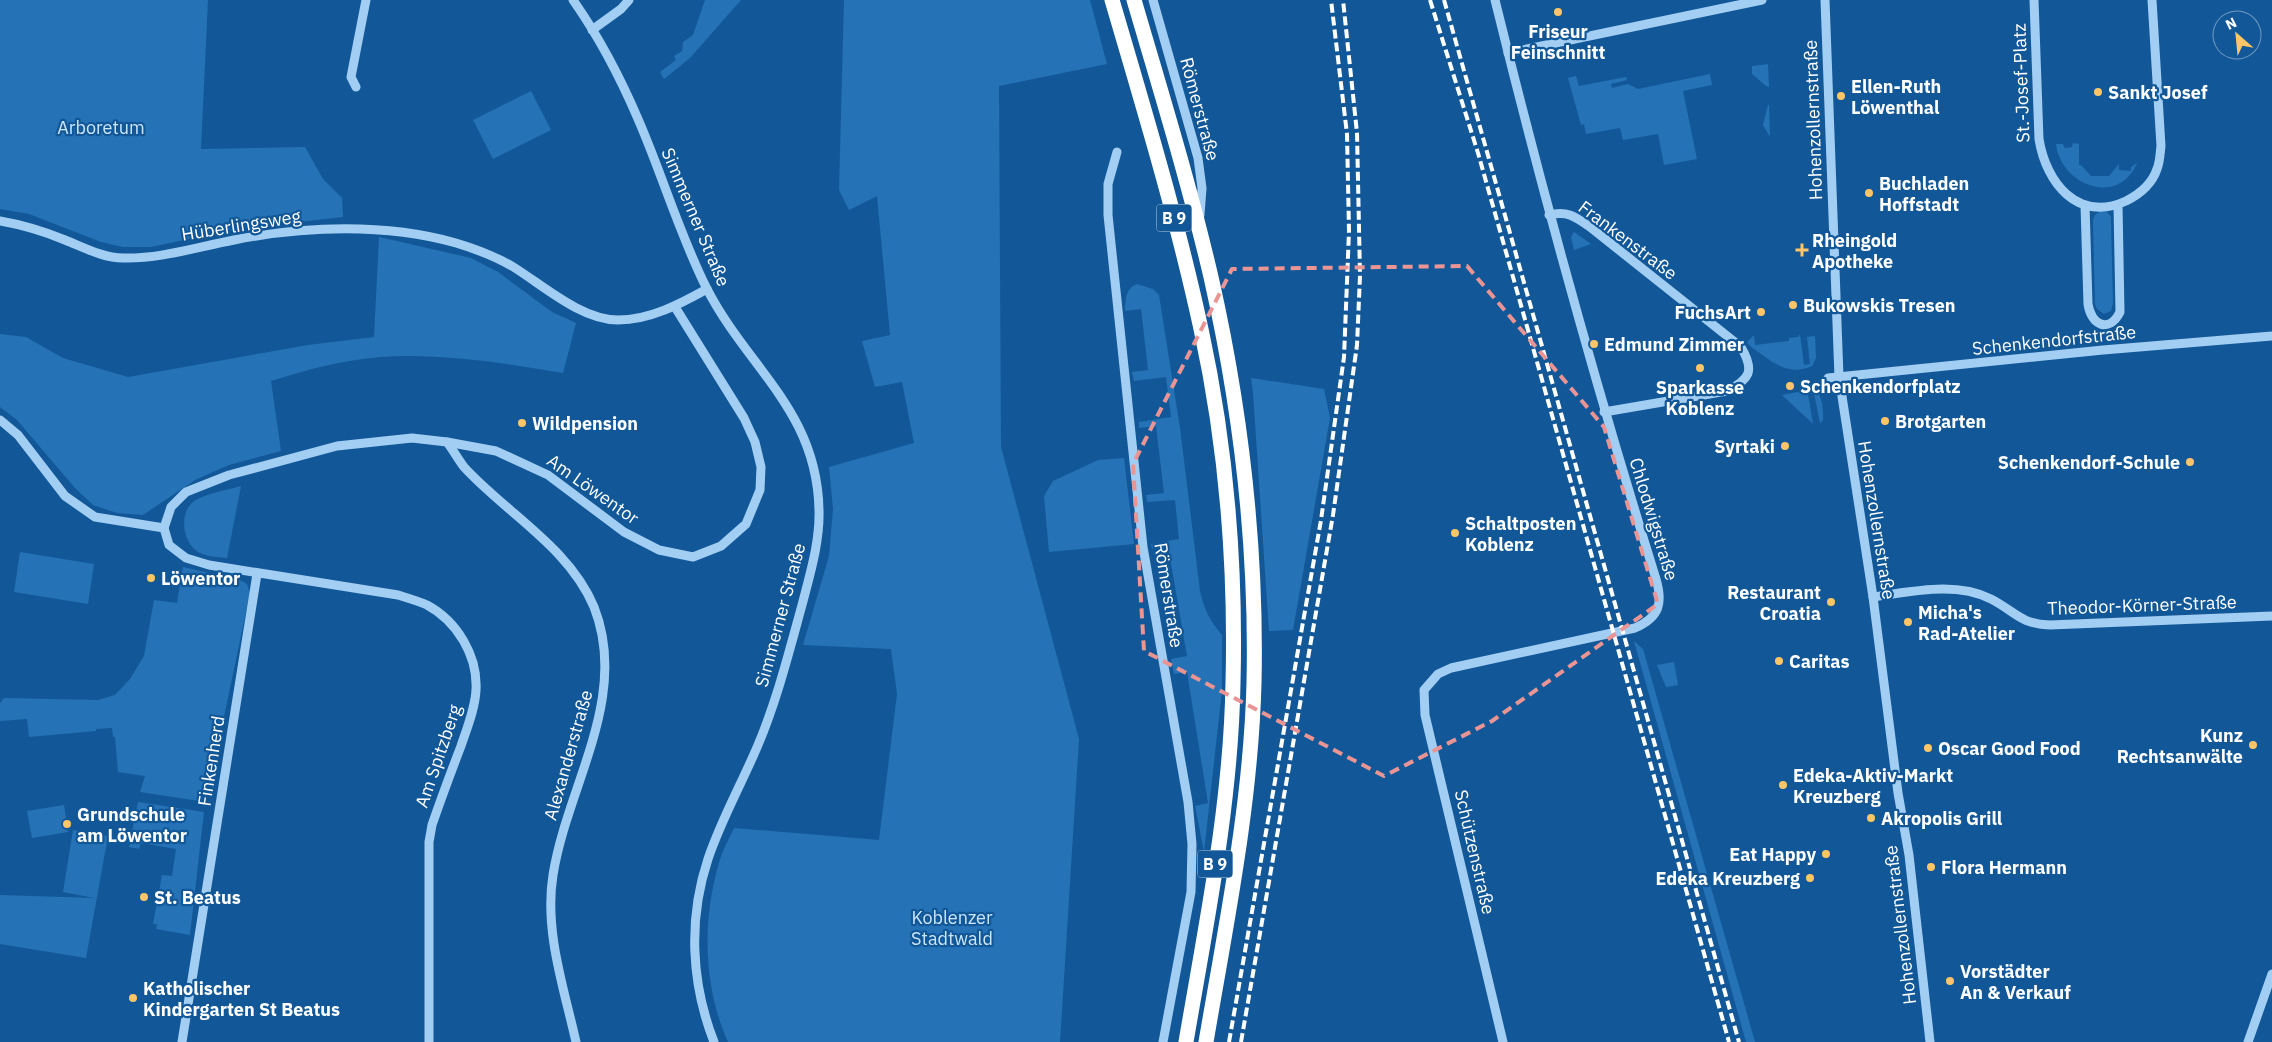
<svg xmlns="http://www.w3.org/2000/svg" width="2272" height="1042" font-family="'IBM Plex Sans',sans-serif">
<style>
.green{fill:#2572b6}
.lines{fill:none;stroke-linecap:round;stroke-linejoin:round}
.minor{stroke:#a3cef3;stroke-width:9}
.highway{stroke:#fff;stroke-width:15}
.rail{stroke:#fff;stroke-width:4;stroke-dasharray:9 4;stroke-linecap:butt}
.marked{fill:none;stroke:#ea9494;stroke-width:4;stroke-dasharray:10 6;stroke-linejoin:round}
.poi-dot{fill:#ffc566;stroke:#125898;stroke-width:2}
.labels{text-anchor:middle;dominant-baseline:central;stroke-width:4.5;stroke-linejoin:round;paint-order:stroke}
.shield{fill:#125898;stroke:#b8cde0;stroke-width:1}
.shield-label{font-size:16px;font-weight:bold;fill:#fff}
.poi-label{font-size:18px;font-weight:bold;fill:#fff;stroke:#125898;text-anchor:start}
.street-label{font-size:18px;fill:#fff;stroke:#125898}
.park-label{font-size:18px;fill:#cbe6fd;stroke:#125898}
</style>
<rect width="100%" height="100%" fill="#125898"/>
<!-- green -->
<g class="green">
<path d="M 0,0 L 208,0 L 201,149 L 305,147 L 323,179 L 342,198 L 343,217 L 236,229 L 151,247 L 123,247 L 101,242 L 29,214 L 0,209 Z"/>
<path d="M 705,0 L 741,0 L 690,58 L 664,79 L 660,72 L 676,60 L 674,56 L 682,51 L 683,42 L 693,35 Z"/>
<path d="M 844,0 L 1090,0 L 1107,64 L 999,86 L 1001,447 L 1079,739 L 1060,1042 L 728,1042 C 703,986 702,921 719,863 C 722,851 729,839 734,828 L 879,840 L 897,694 L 891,649 L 803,645 L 829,556 L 833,509 L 829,467 L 914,443 L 902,382 L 875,387 L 862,341 L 890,335 L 877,196 L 849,210 L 839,190 Z"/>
<path d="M 1768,64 L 1769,87 L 1766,86 L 1752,74 L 1752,66 Z"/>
<path d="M 1710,74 L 1712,85 L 1683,91 L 1697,159 L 1664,165 L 1658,134 L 1623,140 L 1620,128 L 1586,134 L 1584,124 L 1581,125 L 1568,78 L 1576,76 L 1579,86 L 1626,77 L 1627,80 L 1611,84 L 1612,88 L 1628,84 L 1638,89 Z"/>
<path d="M 531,91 L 551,130 L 493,159 L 473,120 Z"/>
<path d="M 1768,105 L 1769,105 L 1770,137 L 1763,125 Z"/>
<path d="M 2073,143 L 2079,144 L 2079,165 L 2081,165 L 2091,176 L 2109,176 L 2119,164 L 2119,170 L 2131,171 L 2131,167 L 2137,163 C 2119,207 2061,186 2056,144 L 2063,144 L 2065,148 L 2072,147 Z"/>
<path d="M 2101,211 L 2107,212 L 2111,217 L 2111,222 L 2113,303 L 2111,311 L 2104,314 L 2097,309 L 2095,304 L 2093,223 C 2093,216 2095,214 2101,211 Z"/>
<path d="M 1574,232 L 1591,244 L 1574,250 L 1571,237 Z"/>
<path d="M 379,237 L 471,258 L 498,272 L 552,312 L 576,323 L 563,373 C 504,363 441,353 380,357 C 343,360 306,370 271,381 L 281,451 L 229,465 L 195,480 L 143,515 L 117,513 L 93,505 L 75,488 L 17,420 L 0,407 L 0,334 L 26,337 L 63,358 L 128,377 L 308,345 L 374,337 Z"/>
<path d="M 1137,284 L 1153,289 L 1159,295 L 1180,428 L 1200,591 C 1204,609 1210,621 1222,635 L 1222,690 L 1204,852 L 1195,806 L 1208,803 L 1187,672 L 1174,674 L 1171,659 L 1187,656 L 1168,546 L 1152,549 L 1151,544 L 1179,539 L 1175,500 L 1147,502 L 1146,495 L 1164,493 L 1156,426 L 1139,428 L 1139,422 L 1171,417 L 1166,377 L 1134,381 L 1132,372 L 1148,370 L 1141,309 L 1125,311 C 1126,299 1125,289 1137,284 Z"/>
<path d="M 1800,334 L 1804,365 L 1810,364 L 1807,337 L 1815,336 L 1816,358 L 1812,366 C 1792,375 1777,366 1761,354 C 1756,350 1750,347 1747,342 L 1754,335 L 1755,345 L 1789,341 L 1789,338 L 1798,337 Z"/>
<path d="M 1251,378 L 1324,389 L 1330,418 L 1293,630 L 1269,631 L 1253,393 Z"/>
<path d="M 1813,389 L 1817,391 C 1823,399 1823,410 1823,420 L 1820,423 L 1814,393 L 1808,394 L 1813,424 L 1782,395 Z"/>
<path d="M 1124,458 L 1134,544 L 1049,552 L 1044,496 L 1053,481 L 1098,460 Z"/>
<path d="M 241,486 L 227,558 C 218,557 208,557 200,553 C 183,545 178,514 193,502 C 203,494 228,490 241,486 Z"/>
<path d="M 20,552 L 94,564 L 88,604 L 14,592 Z"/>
<path d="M 183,567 L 240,580 L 247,584 L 250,593 L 206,802 L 140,792 L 145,776 L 118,772 L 115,737 L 113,737 L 112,728 L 96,729 L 96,731 L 29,737 L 27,719 L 0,721 L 0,703 L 4,698 L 98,700 L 115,695 L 130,679 L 144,656 L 154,600 L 177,603 Z"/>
<path d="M 1634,641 L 1643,649 L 1755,1042 L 1746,1042 Z"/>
<path d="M 1674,662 L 1678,685 L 1666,687 L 1657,665 Z"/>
<path d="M 138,802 L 204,812 L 190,935 L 156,929 L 157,924 L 153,924 L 162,875 L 172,876 L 176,849 L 141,843 L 139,849 L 129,847 Z"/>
<path d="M 64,805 L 68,832 L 32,838 L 27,811 Z"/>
<path d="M 73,830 L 108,836 L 86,958 L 0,944 L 0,895 L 94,898 L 63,892 Z"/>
</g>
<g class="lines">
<!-- minor -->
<g class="minor">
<path d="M 573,0 C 599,37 620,77 638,119 C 662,174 679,233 706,287 C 747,368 817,410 819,510 C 820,542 810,574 802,605 C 789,652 777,700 758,745 C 742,783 721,820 708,859 C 688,919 691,983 714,1042"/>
<path d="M 1153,0 L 1198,158 L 1202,188 L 1200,215"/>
<path d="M 1495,0 C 1543,195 1596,387 1656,579 C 1663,603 1660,617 1635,628 L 1451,668 L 1438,674 L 1424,690 L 1425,715 L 1503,1042"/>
<path d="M 1825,0 L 1839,377 L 1873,597 L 1898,793 L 1909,855 L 1930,1042"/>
<path d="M 2034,0 L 2039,139 C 2046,183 2078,223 2126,201 C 2140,194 2152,184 2157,169 C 2160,162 2160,153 2161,146 L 2152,0"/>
<path d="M 592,30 L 621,9 L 629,0"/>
<path d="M 1508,53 L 1762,0"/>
<path d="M 356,87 L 351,77 L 366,0"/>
<path d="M 1117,152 L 1108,184 L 1108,215 L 1143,547 L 1188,802 L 1192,844 L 1191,892 L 1163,1042"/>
<path d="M 2085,205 L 2088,304 C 2091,325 2109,334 2120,312 L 2118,205"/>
<path d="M 1549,215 C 1567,210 1576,217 1590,227 L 1741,347 C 1755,371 1750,379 1727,391 L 1604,412"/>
<path d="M 0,221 C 23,225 43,231 65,240 C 83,247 103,258 123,258 C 160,259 197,247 234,240 C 304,226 386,223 456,243 C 476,249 497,257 515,268 C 545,287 582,320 618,320 C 650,320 680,304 707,289"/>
<path d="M 1828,378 L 2103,350 L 2272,336"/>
<path d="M 0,420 L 18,435 L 65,496 L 95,517 L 164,528"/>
<path d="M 447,442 C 453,450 458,459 464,467 C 506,513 569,547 594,607 C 630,698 567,786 553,875 C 544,931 564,988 576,1042"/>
<path d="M 164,528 L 171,507 L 186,492 L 229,475 L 337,446 L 412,438 L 447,442 L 496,451 L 548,475 L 624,532 L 659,550 L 693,557 L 721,546 L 746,524 L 760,490 L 761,467 L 755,442 L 744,418 L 675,307"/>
<path d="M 164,528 L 169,545 L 186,558 L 209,565 L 398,595 C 407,598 418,601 427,605 C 457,621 478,656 476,690 C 475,709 467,728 461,746 C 451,772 441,799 432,825 L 429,842 L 429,1042"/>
<path d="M 1873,597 C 1911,592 1955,581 1991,599 C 2016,612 2020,624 2050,625 L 2272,616"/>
<path d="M 182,1042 L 257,574"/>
<path d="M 2248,1042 L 2272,974"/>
</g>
<!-- highway -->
<g class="highway">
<path d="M 1112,0 C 1144,109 1177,218 1201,329 C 1226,444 1236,565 1233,683 C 1231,804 1206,924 1186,1042"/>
<path d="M 1134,0 C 1161,92 1189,183 1211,277 C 1241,410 1257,547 1254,683 C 1251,804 1226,924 1206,1042"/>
</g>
<!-- rail -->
<g class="rail">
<path d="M 1430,0 L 1478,153 L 1729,1042"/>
<path d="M 1444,0 L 1739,1042"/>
<path d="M 1229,1042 L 1321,520 L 1344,357 L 1349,231 L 1347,134 L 1331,0"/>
<path d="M 1241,1042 L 1333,515 L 1357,345 L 1360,276 L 1357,133 L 1343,0"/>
</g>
</g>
<!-- marked area -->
<path class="marked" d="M 1467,266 L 1604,427 L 1658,604 L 1492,721 L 1384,776 L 1144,651 L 1133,464 L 1232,269 Z"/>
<!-- markers -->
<g class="poi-dot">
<circle cx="1558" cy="12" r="5"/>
<circle cx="2098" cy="92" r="5"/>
<circle cx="1841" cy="96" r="5"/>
<circle cx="1869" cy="193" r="5"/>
<path d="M1799.5 242.5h5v5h5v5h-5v5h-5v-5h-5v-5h5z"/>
<circle cx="1793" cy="305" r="5"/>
<circle cx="1761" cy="312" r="5"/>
<circle cx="1594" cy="344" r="5"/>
<circle cx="1700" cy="368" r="5"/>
<circle cx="1790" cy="386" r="5"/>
<circle cx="1885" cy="421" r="5"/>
<circle cx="522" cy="423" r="5"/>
<circle cx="1785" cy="446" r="5"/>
<circle cx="2190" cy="462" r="5"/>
<circle cx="1455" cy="533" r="5"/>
<circle cx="151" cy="578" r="5"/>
<circle cx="1831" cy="602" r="5"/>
<circle cx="1908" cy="622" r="5"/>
<circle cx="1779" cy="661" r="5"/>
<circle cx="2253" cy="745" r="5"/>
<circle cx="1928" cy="748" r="5"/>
<circle cx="1783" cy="785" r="5"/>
<circle cx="1871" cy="818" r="5"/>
<circle cx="67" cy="824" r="5"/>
<circle cx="1826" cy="854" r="5"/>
<circle cx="1931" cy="867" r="5"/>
<circle cx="1810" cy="878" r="5"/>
<circle cx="144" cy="897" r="5"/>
<circle cx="1950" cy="981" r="5"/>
<circle cx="133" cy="998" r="5"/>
</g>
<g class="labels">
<!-- shield labels -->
<g class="shield">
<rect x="1156.5" y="204.5" width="35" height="27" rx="4"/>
<rect x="1197.5" y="850.5" width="35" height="27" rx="4"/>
</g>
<g class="shield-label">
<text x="1174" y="218">B 9</text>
<text x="1215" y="864">B 9</text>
</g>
<!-- poi labels -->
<g class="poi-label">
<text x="1558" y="31" text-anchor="middle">Friseur<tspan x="1558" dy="21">Feinschnitt</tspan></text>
<text x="1851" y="86">Ellen-Ruth<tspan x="1851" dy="21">Löwenthal</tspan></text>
<text x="2108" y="92">Sankt Josef</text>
<text x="1879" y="183">Buchladen<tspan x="1879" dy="21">Hoffstadt</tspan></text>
<text x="1812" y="240">Rheingold<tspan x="1812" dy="21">Apotheke</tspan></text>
<text x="1803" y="305">Bukowskis Tresen</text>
<text x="1751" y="312" text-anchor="end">FuchsArt</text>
<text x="1604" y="344">Edmund Zimmer</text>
<text x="1800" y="386">Schenkendorfplatz</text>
<text x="1700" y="387" text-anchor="middle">Sparkasse<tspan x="1700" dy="21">Koblenz</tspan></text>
<text x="1895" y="421">Brotgarten</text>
<text x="532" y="423">Wildpension</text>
<text x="1775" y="446" text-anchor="end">Syrtaki</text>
<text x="2180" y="462" text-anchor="end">Schenkendorf-Schule</text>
<text x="1465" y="523">Schaltposten<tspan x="1465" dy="21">Koblenz</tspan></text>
<text x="161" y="578">Löwentor</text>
<text x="1821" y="592" text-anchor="end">Restaurant<tspan x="1821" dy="21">Croatia</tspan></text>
<text x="1918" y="612">Micha's<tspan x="1918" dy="21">Rad-Atelier</tspan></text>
<text x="1789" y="661">Caritas</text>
<text x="2243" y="735" text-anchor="end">Kunz<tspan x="2243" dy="21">Rechtsanwälte</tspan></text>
<text x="1938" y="748">Oscar Good Food</text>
<text x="1793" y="775">Edeka-Aktiv-Markt<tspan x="1793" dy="21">Kreuzberg</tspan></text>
<text x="77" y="814">Grundschule<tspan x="77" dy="21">am Löwentor</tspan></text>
<text x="1881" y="818">Akropolis Grill</text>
<text x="1816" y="854" text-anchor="end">Eat Happy</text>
<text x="1941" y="867">Flora Hermann</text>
<text x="1800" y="878" text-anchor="end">Edeka Kreuzberg</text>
<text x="154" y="897">St. Beatus</text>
<text x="1960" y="971">Vorstädter<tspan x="1960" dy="21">An &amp; Verkauf</tspan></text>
<text x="143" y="988">Katholischer<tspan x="143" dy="21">Kindergarten St Beatus</tspan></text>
</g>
<!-- street labels -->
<g class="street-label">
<text transform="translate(2021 83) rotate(-92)">St.-Josef-Platz</text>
<text transform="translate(1200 109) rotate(75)">Römerstraße</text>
<text transform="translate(1813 120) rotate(-92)">Hohenzollernstraße</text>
<text transform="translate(696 217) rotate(67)">Simmerner Straße</text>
<text transform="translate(241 225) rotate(-9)">Hüberlingsweg</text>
<text transform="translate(1628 240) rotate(37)">Frankenstraße</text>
<text transform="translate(2054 340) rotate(-6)">Schenkendorfstraße</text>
<text transform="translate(593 489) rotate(35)">Am Löwentor</text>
<text transform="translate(1654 519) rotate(73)">Chlodwigstraße</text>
<text transform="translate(1877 520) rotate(81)">Hohenzollernstraße</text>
<text transform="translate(1169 595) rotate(81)">Römerstraße</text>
<text transform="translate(2142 605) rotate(-2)">Theodor-Körner-Straße</text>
<text transform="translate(780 615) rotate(-75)">Simmerner Straße</text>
<text transform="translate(568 755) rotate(-74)">Alexanderstraße</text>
<text transform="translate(438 756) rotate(-71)">Am Spitzberg</text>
<text transform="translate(211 761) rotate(-81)">Finkenherd</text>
<text transform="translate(1475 852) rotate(77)">Schützenstraße</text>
<text transform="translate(1900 925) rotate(-97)">Hohenzollernstraße</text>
</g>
<!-- park labels -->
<g class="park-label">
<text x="101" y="127">Arboretum</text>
<text x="952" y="917">Koblenzer<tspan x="952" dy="21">Stadtwald</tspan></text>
</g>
</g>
<!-- north arrow -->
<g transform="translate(2237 35) rotate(333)"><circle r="24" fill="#125898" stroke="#719bc1"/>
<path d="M0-4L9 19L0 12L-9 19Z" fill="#ffc566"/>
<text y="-8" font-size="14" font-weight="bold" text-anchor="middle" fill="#ffffff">N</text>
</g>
</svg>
